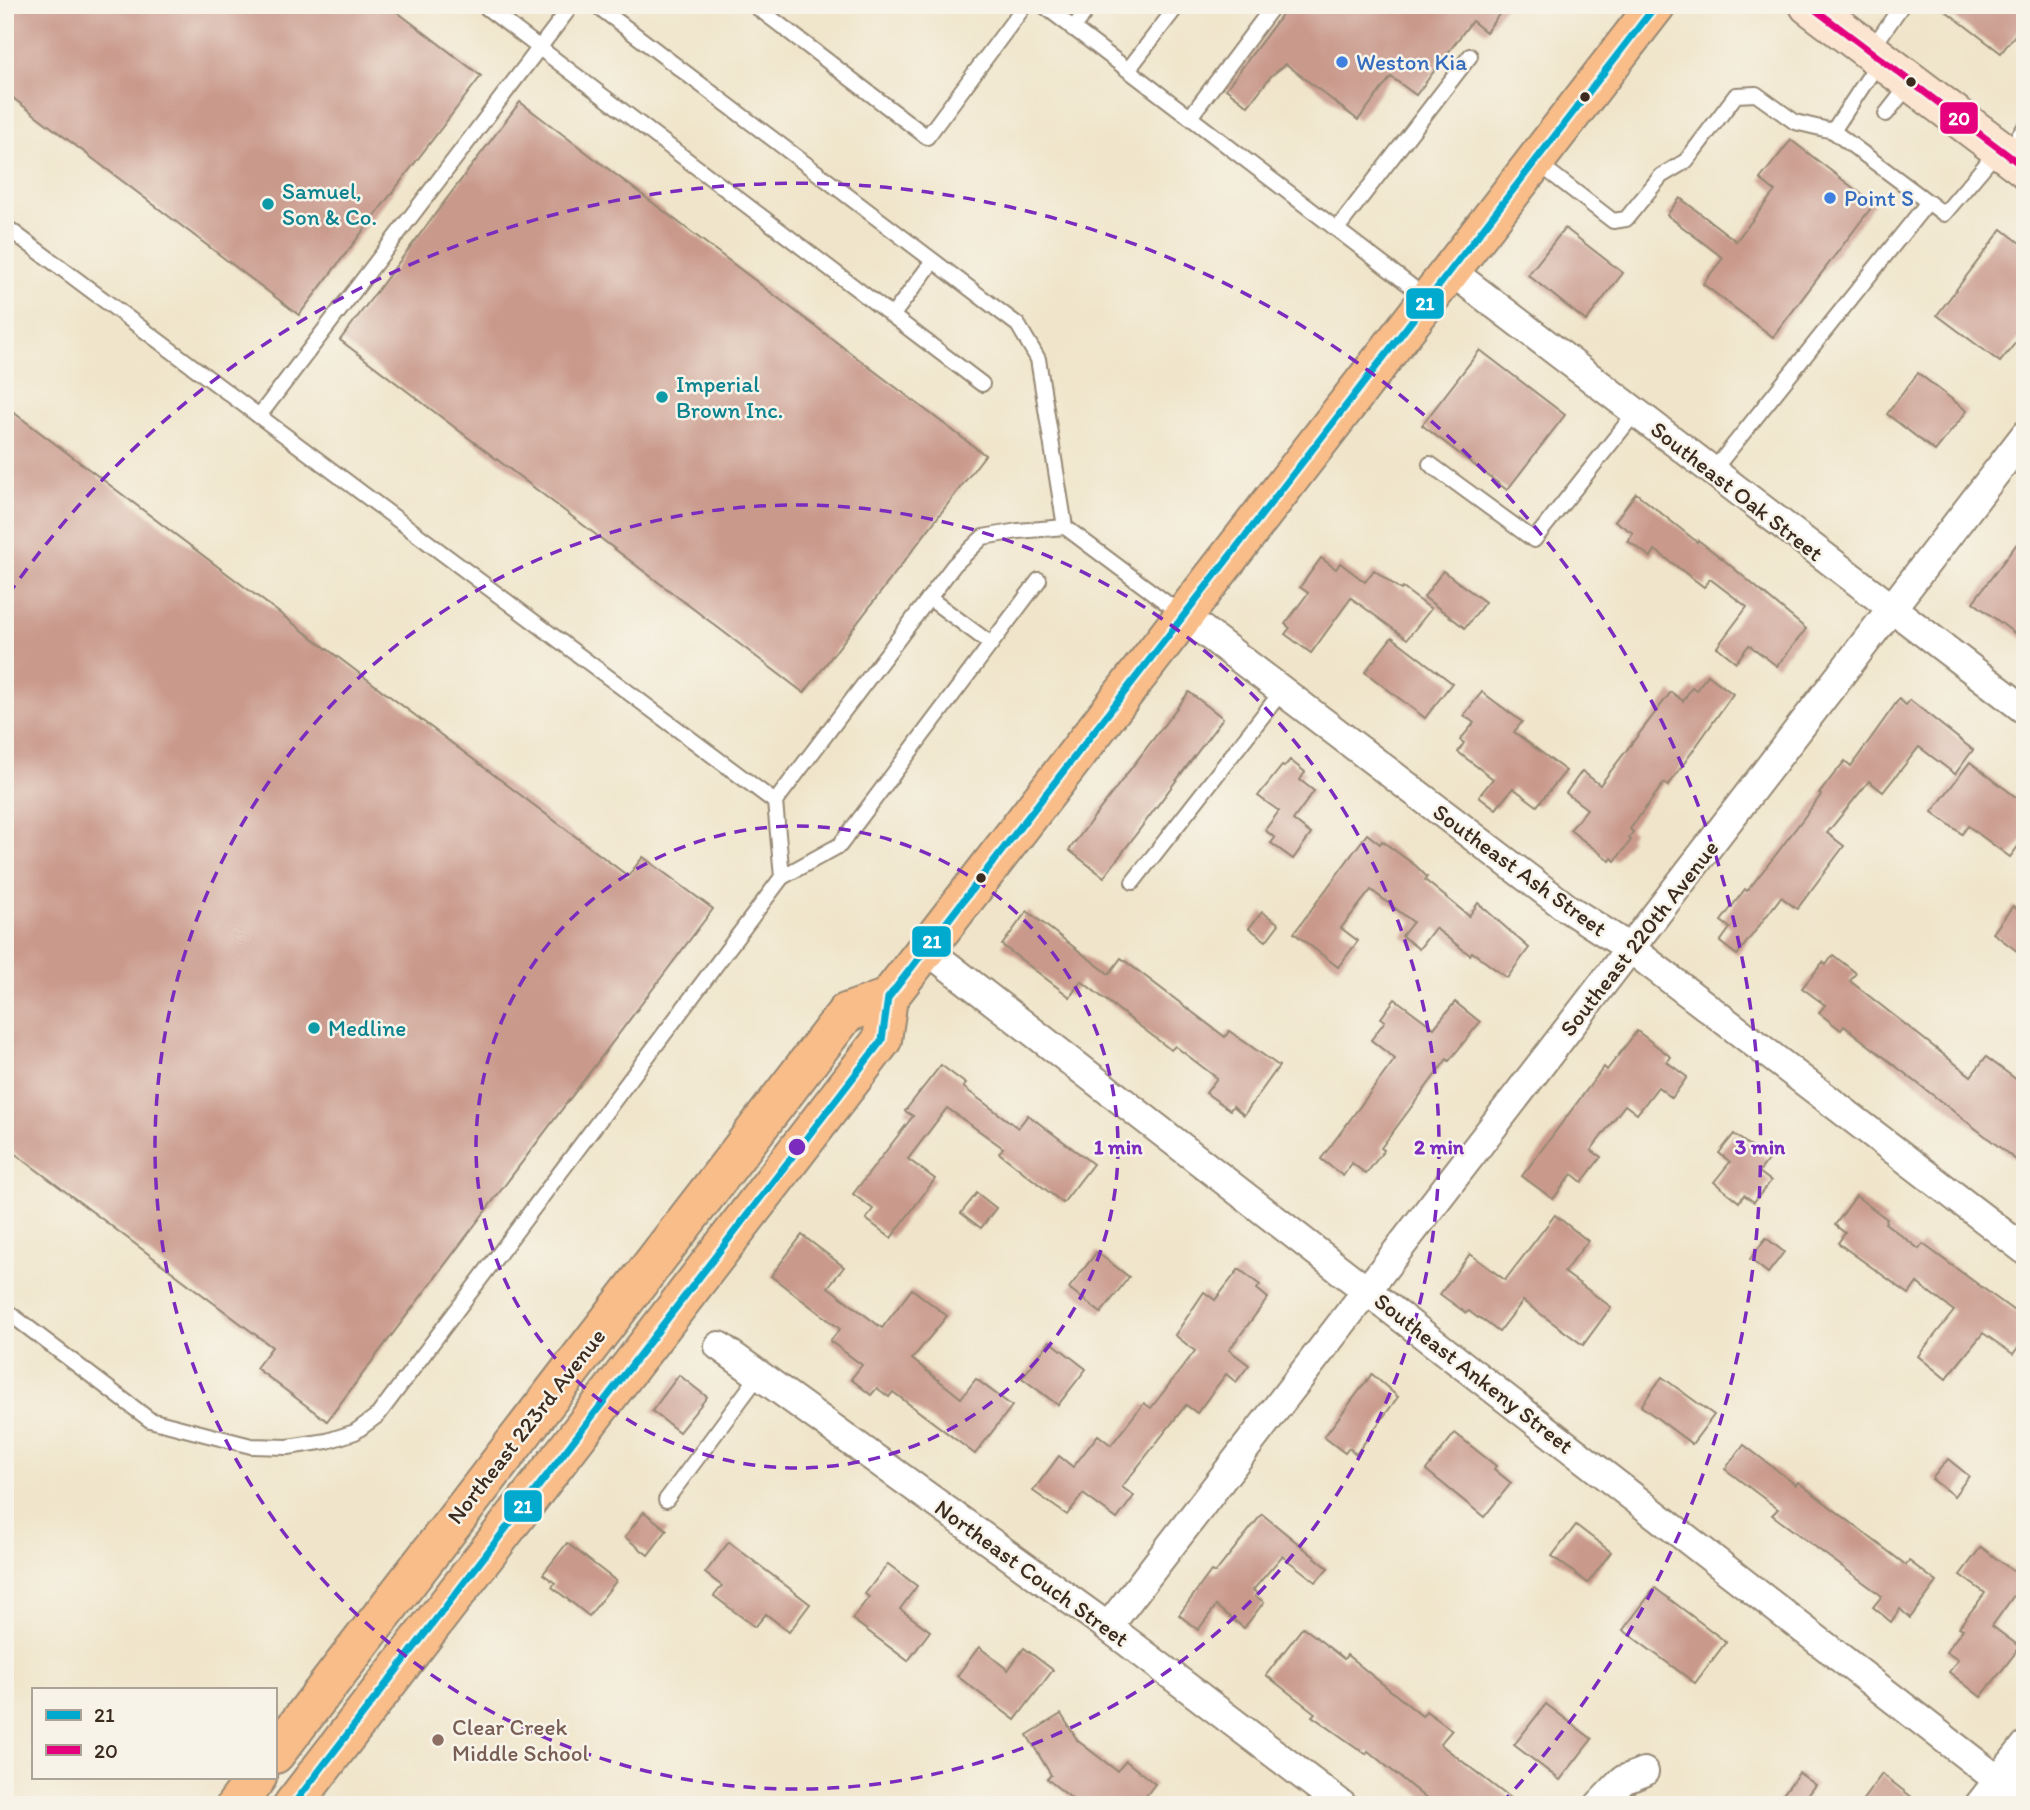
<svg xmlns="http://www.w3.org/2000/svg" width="2030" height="1810" font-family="Itim,sans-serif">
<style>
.building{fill:#c99a8c}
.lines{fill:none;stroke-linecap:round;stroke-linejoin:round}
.lane-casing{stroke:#968874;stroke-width:18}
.street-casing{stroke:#968874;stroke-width:32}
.secondary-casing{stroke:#968874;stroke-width:42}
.primary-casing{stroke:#968874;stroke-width:42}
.lane{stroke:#fff;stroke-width:14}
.street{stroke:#fff;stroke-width:28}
.secondary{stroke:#fce5d0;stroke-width:38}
.primary{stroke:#f8bd89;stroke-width:38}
.bus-1-casing{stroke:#f7f3e8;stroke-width:12}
.bus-2-casing{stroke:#f7f3e8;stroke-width:12}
.bus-1{stroke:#00a9ce;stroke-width:7}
.bus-2{stroke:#e5007d;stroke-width:7}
.ring{fill:none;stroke:#7b2cbf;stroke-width:3.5;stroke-dasharray:12 9}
.shop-dot{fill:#3f7fe0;stroke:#f7f3e8;stroke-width:2.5}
.bus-dot{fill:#3b2a1e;stroke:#f7f3e8;stroke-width:2.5}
.culture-dot{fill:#0f9aa8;stroke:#f7f3e8;stroke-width:2.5}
.education-dot{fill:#8d6e63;stroke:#f7f3e8;stroke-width:2.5}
.labels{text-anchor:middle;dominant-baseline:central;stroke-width:5;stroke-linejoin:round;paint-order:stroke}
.shop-label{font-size:23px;fill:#366cbe;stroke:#f7f3e8;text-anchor:start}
.culture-label{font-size:23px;fill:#0d838f;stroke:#f7f3e8;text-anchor:start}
.street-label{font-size:23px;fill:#3b2a1e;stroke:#f7f3e8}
.education-label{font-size:23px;fill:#785e54;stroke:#f7f3e8;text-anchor:start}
.centre{fill:#7b2cbf;stroke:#f7f3e8;stroke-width:3.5}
.ring-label{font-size:21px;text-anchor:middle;font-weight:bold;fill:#7b2cbf;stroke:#f7f3e8;stroke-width:5;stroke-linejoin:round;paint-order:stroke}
.line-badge{stroke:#f7f3e8;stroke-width:2.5}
.badge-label{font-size:19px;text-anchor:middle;font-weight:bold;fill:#fff}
</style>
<rect width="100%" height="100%" fill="#f7f3e8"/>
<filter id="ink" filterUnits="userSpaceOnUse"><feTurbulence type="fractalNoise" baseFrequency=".0143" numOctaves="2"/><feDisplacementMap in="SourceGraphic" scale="14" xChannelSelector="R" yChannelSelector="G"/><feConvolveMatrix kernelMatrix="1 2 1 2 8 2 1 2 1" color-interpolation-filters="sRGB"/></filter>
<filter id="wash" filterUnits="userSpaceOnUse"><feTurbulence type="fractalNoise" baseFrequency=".00686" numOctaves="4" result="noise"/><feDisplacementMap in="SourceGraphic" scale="28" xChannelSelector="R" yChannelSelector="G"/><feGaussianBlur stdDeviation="1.57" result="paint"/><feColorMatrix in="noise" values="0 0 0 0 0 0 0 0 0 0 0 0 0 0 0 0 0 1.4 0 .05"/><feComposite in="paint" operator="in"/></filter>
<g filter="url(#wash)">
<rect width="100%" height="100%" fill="#f0e5ca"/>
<g id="blocks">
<!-- building -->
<g class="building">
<path d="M 5,5 L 388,5 L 481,76 L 299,315 L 5,92 Z"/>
<path d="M 1289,5 L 1506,5 L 1486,32 L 1472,21 L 1416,95 L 1391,77 L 1358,120 L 1286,64 L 1271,76 L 1248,106 L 1226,89 Z"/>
<path d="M 1938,5 L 2025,5 L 2025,22 L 2001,53 Z"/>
<path d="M 520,102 L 985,455 L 804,693 L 340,340 Z"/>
<path d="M 1791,140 L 1874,204 L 1773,337 L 1703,284 L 1723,258 L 1667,215 L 1680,198 L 1736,241 L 1775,191 L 1760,179 Z"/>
<path d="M 1565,228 L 1623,273 L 1586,321 L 1528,275 Z"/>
<path d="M 2002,229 L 2025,247 L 2025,331 L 2000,362 L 1937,315 Z"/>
<path d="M 1480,350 L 1565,415 L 1507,490 L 1422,425 Z"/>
<path d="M 1918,373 L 1967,411 L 1935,451 L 1887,414 Z"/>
<path d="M 5,406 L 628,876 L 643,857 L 713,909 L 327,1421 L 256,1368 L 272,1347 L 5,1146 Z"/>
<path d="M 1636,493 L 1697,542 L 1698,540 L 1725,561 L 1806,629 L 1777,666 L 1749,645 L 1736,662 L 1717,647 L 1747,607 L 1710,579 L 1704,587 L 1655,550 L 1651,557 L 1628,541 L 1633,533 L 1615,521 Z"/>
<path d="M 2025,533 L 2025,641 L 1973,602 Z"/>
<path d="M 1321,558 L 1336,569 L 1340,563 L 1365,582 L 1374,570 L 1401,590 L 1403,588 L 1431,609 L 1407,639 L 1351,598 L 1311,653 L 1285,634 L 1290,628 L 1285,624 L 1308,593 L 1300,587 Z"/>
<path d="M 1443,571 L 1485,602 L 1465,628 L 1424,597 Z"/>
<path d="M 1392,637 L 1452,683 L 1425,718 L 1365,672 Z"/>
<path d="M 1708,675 L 1733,694 L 1668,786 L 1664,783 L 1630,829 L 1633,832 L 1629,838 L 1631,840 L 1615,861 L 1612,858 L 1610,861 L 1570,830 L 1587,809 L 1566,793 L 1582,771 L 1600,785 L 1671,692 L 1683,701 L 1692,687 L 1696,690 Z"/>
<path d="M 1189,692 L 1223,718 L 1104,877 L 1069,850 Z"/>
<path d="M 1482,692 L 1522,722 L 1514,732 L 1566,771 L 1537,806 L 1513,788 L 1496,809 L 1479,796 L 1493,779 L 1458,752 L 1464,743 L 1460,740 L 1474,723 L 1464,715 Z"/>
<path d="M 1899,699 L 1906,705 L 1910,700 L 1973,750 L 1955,774 L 1919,747 L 1883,792 L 1869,781 L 1827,833 L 1844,846 L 1797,909 L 1781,897 L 1737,955 L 1720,942 L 1730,928 L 1721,921 L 1745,889 L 1747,891 L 1774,857 L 1821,795 L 1819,794 L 1834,774 L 1845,761 L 1851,766 Z"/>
<path d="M 1290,760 L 1305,772 L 1300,780 L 1314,791 L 1293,820 L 1311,834 L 1293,859 L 1271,843 L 1275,838 L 1265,830 L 1279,811 L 1258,796 L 1282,766 L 1284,767 Z"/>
<path d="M 1970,762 L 2025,804 L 2025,837 L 2010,857 L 1968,826 L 1962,834 L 1932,812 Z"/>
<path d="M 1367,834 L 1380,844 L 1382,841 L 1416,866 L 1427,877 L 1425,880 L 1469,916 L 1478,903 L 1529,948 L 1507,978 L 1472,952 L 1470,955 L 1435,928 L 1419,949 L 1402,936 L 1413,922 L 1371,890 L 1341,928 L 1358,941 L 1338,967 L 1294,933 Z"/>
<path d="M 2013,906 L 2025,916 L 2025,957 L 1993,933 Z"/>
<path d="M 1027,911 L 1109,974 L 1121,958 L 1225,1037 L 1229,1031 L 1279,1066 L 1244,1115 L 1233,1106 L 1230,1110 L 1206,1093 L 1217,1078 L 1175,1046 L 1171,1050 L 1081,981 L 1070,997 L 1002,945 Z"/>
<path d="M 1262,912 L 1279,924 L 1266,941 L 1249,928 Z"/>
<path d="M 1833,955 L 1856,973 L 1850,981 L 1971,1076 L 1986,1057 L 2025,1086 L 2025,1167 L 1844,1026 L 1841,1030 L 1819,1013 L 1825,1005 L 1802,988 L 1823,962 L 1826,965 Z"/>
<path d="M 1395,999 L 1434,1028 L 1455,1002 L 1480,1022 L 1449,1061 L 1447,1059 L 1381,1148 L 1384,1150 L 1366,1174 L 1352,1163 L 1343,1176 L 1321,1159 L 1395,1059 L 1371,1040 L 1385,1021 L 1381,1018 Z"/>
<path d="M 1637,1031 L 1671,1057 L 1667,1062 L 1687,1077 L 1672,1098 L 1658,1087 L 1637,1114 L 1625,1105 L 1591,1150 L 1601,1157 L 1582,1182 L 1572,1174 L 1553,1199 L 1522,1176 L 1604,1067 L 1607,1070 Z"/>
<path d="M 941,1065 L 966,1084 L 963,1087 L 1018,1128 L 1028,1115 L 1093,1164 L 1063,1203 L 999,1153 L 1003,1148 L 947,1108 L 908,1159 L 935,1179 L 891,1238 L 866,1219 L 873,1209 L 853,1194 L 913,1116 L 905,1111 Z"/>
<path d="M 1734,1134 L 1768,1160 L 1759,1172 L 1771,1181 L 1754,1202 L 1744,1195 L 1739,1202 L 1714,1182 L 1730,1162 L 1719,1153 Z"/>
<path d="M 977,1193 L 996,1208 L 981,1228 L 961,1213 Z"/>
<path d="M 1856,1196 L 1887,1219 L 1885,1223 L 1919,1249 L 1923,1244 L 2025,1319 L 2025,1338 L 2013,1354 L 1983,1333 L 1946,1379 L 1918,1356 L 1954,1311 L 1917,1283 L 1909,1294 L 1838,1243 L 1845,1233 L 1835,1225 Z"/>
<path d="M 1555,1215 L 1588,1241 L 1564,1272 L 1611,1307 L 1583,1345 L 1523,1301 L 1499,1332 L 1479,1317 L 1478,1318 L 1469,1311 L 1466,1313 L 1440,1294 L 1470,1254 L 1505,1280 Z"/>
<path d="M 802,1235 L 844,1267 L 828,1287 L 882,1328 L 912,1289 L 947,1316 L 912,1359 L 961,1398 L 976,1379 L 1012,1406 L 975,1454 L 893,1392 L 889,1397 L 877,1388 L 871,1395 L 851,1379 L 862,1365 L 830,1341 L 840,1329 L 771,1276 Z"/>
<path d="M 1766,1238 L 1784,1252 L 1768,1273 L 1750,1259 Z"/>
<path d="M 1097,1252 L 1129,1277 L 1101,1313 L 1069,1288 Z"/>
<path d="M 1239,1269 L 1260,1285 L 1257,1289 L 1268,1298 L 1229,1350 L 1249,1365 L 1236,1382 L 1226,1374 L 1197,1413 L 1186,1405 L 1122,1487 L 1134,1496 L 1117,1519 L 1083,1494 L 1067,1515 L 1033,1491 L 1059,1456 L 1073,1467 L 1098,1435 L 1111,1445 L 1144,1403 L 1151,1408 L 1195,1351 L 1175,1335 L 1204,1292 L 1215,1300 Z"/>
<path d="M 1050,1341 L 1086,1369 L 1058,1405 L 1022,1378 Z"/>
<path d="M 1372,1374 L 1398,1397 L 1356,1454 L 1349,1448 L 1345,1453 L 1324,1437 Z"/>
<path d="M 679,1375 L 707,1397 L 679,1432 L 652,1411 Z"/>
<path d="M 1662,1377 L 1714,1415 L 1692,1444 L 1641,1406 Z"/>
<path d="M 1455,1433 L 1496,1466 L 1494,1469 L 1511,1483 L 1484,1517 L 1426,1470 Z"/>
<path d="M 1744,1445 L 1796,1485 L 1798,1482 L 1906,1565 L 1909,1561 L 1937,1582 L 1910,1618 L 1900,1609 L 1891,1622 L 1873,1607 L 1882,1596 L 1772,1515 L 1778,1509 L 1725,1469 Z"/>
<path d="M 1948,1459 L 1969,1476 L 1954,1496 L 1932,1479 Z"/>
<path d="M 644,1512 L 667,1530 L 648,1555 L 625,1537 Z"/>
<path d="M 1262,1514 L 1328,1568 L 1316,1582 L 1282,1556 L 1253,1590 L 1257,1593 L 1255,1596 L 1264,1602 L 1244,1628 L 1216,1606 L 1198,1630 L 1179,1615 L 1211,1571 L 1215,1573 Z"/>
<path d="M 1576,1525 L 1611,1552 L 1588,1583 L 1552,1556 Z"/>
<path d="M 729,1542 L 810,1604 L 789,1632 L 766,1614 L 755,1627 L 714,1596 L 722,1586 L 705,1573 Z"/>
<path d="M 567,1543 L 616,1581 L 589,1616 L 552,1587 L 555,1583 L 543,1574 Z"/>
<path d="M 1981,1547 L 2025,1580 L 1992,1626 L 2020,1647 L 1981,1697 L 1949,1672 L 1958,1660 L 1946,1652 L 1963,1629 L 1959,1627 L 1985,1593 L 1960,1575 Z"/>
<path d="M 888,1564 L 917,1586 L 900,1609 L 930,1631 L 908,1661 L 852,1619 L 869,1597 L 865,1594 Z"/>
<path d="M 1655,1588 L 1726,1642 L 1695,1683 L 1623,1630 Z"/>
<path d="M 1303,1627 L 1344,1659 L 1347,1655 L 1422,1716 L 1426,1711 L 1452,1730 L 1440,1744 L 1519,1805 L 1434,1805 L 1368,1751 L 1366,1754 L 1312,1716 L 1315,1713 L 1266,1675 Z"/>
<path d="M 979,1647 L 1008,1670 L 1024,1648 L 1053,1670 L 1015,1720 L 957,1676 Z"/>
<path d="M 1546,1704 L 1592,1739 L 1560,1780 L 1514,1745 Z"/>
<path d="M 1061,1714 L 1078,1741 L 1117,1771 L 1126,1761 L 1155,1784 L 1139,1805 L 1080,1805 L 1047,1779 L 1051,1775 L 1027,1735 Z"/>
<path d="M 1799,1773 L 1816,1785 L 1801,1805 L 1775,1805 Z"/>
<path d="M 1882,1774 L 1922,1805 L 1859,1805 Z"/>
</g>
</g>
</g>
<g filter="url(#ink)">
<use href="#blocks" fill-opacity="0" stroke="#968874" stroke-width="2"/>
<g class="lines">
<!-- lane casing -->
<g class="lane-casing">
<g id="lane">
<path d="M 483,5 L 982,384"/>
<path d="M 596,5 L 1018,325 L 1038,359 L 1065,527 L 1184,616"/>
<path d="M 754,5 L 927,137 L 1025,5"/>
<path d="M 1043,5 L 1428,299"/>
<path d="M 1073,29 L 1090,5"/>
<path d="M 1871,50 L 1902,5"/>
<path d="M 1880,60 L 1833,131 L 1944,214 L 1999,149"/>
<path d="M 1128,70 L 1178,5"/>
<path d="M 1886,114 L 1911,82"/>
<path d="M 1190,117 L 1274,5"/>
<path d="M 2007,153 L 2025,127"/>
<path d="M 1538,163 L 1613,221 L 1626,219 L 1661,176 L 1686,161 L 1736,95 L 1756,94 L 1795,122 L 1833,131"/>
<path d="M 5,226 L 775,802"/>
<path d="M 1337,229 L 1470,56"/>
<path d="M 892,316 L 933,261"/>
<path d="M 259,416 L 572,5"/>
<path d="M 1430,464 L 1534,540 L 1635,413"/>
<path d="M 1712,472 L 1928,202"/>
<path d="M 929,598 L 991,644"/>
<path d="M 782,877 L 840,845 L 1039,580"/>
<path d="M 1133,882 L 1282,691"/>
<path d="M 5,1310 L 150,1420 L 251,1446 L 288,1447 L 327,1441 L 355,1432 L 378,1415 L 782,877 L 775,802 L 954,565 L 983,537 L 1018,531 L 1065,527"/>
<path d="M 666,1500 L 759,1375"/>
</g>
</g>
<!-- street casing -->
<g class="street-casing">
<g id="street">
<path d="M 1451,271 L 2025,710"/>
<path d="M 1184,616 L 1567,908 L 1631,949 L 2025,1250"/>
<path d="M 926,949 L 1998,1780 L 2025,1790"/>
<path d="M 719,1346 L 1108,1627 L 1342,1805"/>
<path d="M 1108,1627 L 2025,435"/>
<path d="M 1599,1805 L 1623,1780 L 1644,1772"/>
<path d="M 1979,1805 L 2025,1746"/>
</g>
</g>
<!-- secondary casing -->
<g class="secondary-casing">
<path id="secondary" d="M 1809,5 L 2025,168"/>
</g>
<!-- primary casing -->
<g class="primary-casing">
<g id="primary">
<path d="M 275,1754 L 846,1013 L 888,998"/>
<path d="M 236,1805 L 257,1777"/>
<path d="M 293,1805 L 882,1040 L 888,998 L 1656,5"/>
</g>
</g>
<!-- lane -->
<use href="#lane" class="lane"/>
<!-- street -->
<use href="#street" class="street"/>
<!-- secondary -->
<use href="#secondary" class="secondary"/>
<!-- primary -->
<use href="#primary" class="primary"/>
<!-- bus-1 casing -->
<g class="bus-1-casing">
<path id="bus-1" d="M 293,1805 L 882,1040 L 888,998 L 1656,5"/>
</g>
<!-- bus-2 casing -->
<g class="bus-2-casing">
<path id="bus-2" d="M 1809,5 L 2025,168"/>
</g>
<!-- bus-1 -->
<use href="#bus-1" class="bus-1"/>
<!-- bus-2 -->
<use href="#bus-2" class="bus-2"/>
</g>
</g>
<!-- distance rings -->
<g class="ring">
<circle cx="797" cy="1147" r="321"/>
<circle cx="797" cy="1147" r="642"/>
<path d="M8 595A963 963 0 1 1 1501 1804"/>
</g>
<!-- markers -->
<g class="shop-dot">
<circle cx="1342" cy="62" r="7"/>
<circle cx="1830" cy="198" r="7"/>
</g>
<g class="bus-dot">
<circle cx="1911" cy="82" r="6"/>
<circle cx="1585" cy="97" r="6"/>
<circle cx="981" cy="878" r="6"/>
</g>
<g class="culture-dot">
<circle cx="268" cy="204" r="7"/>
<circle cx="662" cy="397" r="7"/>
<circle cx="314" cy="1028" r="7"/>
</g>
<circle class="education-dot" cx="438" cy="1740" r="7"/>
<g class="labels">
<!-- shop labels -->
<g class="shop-label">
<text x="1356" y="62">Weston Kia</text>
<text x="1844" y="198">Point S</text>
</g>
<!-- culture labels -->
<g class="culture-label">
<text x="282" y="191">Samuel,<tspan x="282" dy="26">Son &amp; Co.</tspan></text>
<text x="676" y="384">Imperial<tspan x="676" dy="26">Brown Inc.</tspan></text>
<text x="328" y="1028">Medline</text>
</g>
<!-- street labels -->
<g class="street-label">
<text transform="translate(1737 491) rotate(38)">Southeast Oak Street</text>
<text transform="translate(1520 870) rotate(36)">Southeast Ash Street</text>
<text transform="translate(1639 938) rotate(-52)">Southeast 220th Avenue</text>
<text transform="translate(1474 1373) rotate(38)">Southeast Ankeny Street</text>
<text transform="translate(526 1426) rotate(-52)">Northeast 223rd Avenue</text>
<text transform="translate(1032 1573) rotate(36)">Northeast Couch Street</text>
</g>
<!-- education labels -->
<g class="education-label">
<text x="452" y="1727">Clear Creek<tspan x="452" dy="26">Middle School</tspan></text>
</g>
</g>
<circle cx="797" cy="1147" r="10" class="centre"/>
<g class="ring-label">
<text x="1118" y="1154">1 min</text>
<text x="1439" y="1154">2 min</text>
<text x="1760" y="1154">3 min</text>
</g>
<g class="line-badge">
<rect x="1939" y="101" width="40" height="34" rx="7" fill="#e5007d"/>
<rect x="1405" y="287" width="40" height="33" rx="7" fill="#00a9ce"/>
<rect x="911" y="925" width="41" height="33" rx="7" fill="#00a9ce"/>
<rect x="503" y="1489" width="40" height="34" rx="7" fill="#00a9ce"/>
</g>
<g class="badge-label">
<text x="1959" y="125">20</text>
<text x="1425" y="310">21</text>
<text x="932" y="948">21</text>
<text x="523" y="1513">21</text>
</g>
<!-- margin -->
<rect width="2030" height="1810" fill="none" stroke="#f7f3e8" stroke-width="28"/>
<!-- legend -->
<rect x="32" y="1688" width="245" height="91" fill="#f7f3e8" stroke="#aca397" stroke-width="2"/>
<rect x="46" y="1710" width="35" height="10" fill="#00a9ce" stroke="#aca397" stroke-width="2"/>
<text x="94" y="1722" font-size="21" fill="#3b2a1e">21</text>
<rect x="46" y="1745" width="35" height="10" fill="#e5007d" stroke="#aca397" stroke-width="2"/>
<text x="94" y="1758" font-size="21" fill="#3b2a1e">20</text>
</svg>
